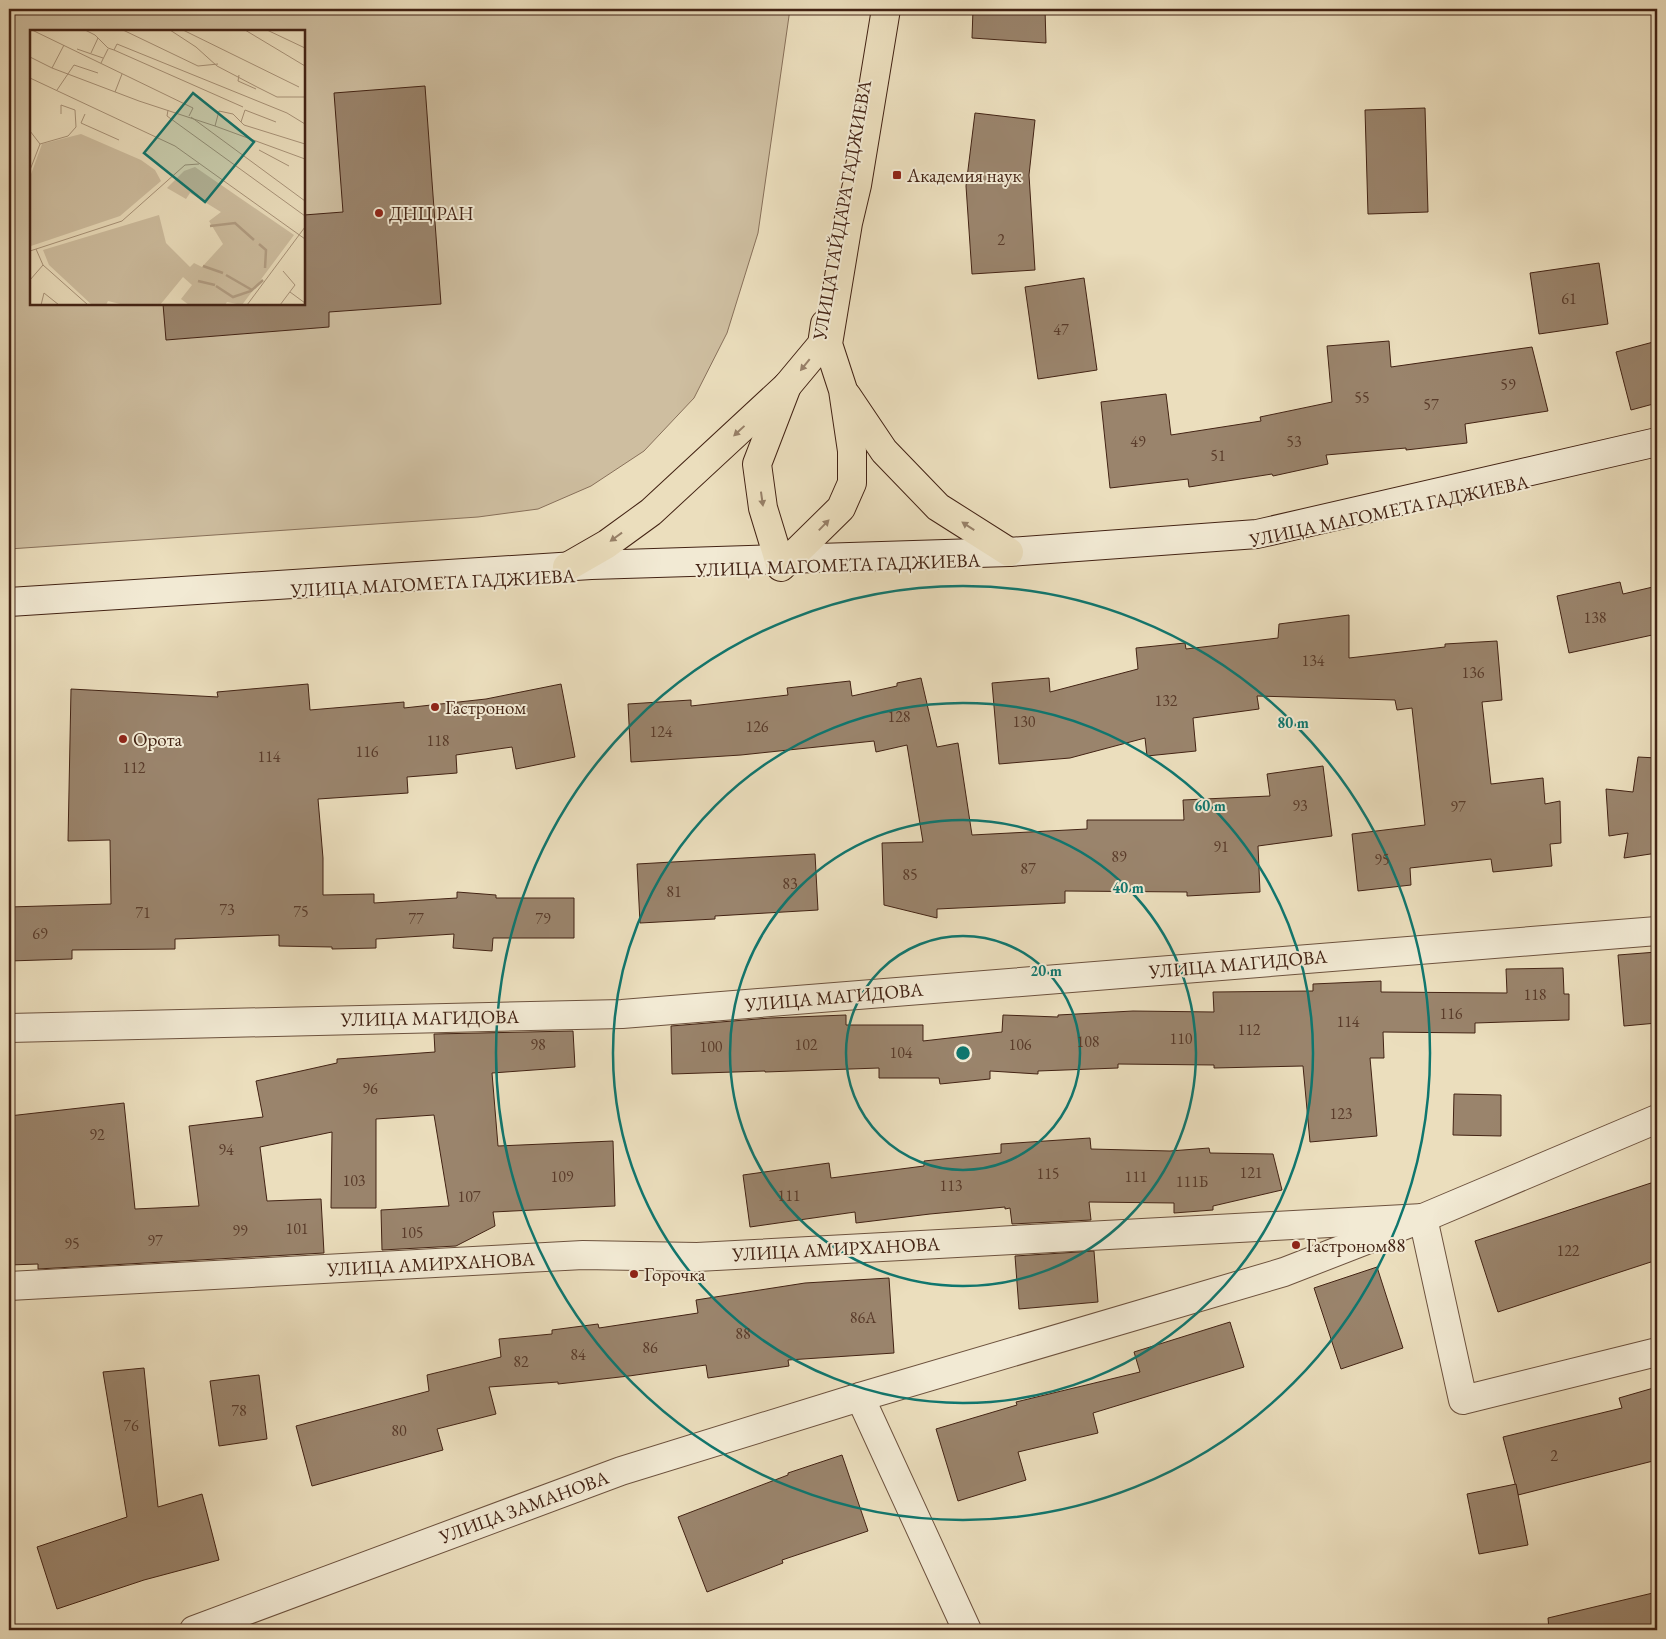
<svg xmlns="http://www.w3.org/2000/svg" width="1666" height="1639" font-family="'EB Garamond',serif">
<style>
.green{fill:#cebea0;stroke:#88705a;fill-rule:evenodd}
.building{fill:#9a846c;stroke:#432314}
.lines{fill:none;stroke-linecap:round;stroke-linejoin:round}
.street-casing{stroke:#6d523e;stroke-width:30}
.secondary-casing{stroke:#432314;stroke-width:30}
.primary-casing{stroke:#432314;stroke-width:30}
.street{stroke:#f2ead4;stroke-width:28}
.secondary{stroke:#f2ead4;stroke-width:28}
.primary{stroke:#ebdebd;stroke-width:28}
.oneway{fill:#978068}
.ring{fill:none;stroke:#0f766e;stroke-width:2.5}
.poi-dot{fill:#8f2418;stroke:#f2ead4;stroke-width:2}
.labels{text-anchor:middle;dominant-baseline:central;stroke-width:4;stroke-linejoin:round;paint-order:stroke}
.number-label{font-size:16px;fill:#593b2a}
.poi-label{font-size:19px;fill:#432314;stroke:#f2ead4;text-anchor:start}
.street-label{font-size:19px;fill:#432314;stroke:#f2ead4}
.inset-river{fill:none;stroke:#b29e84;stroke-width:2.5}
.inset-road{fill:none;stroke:#a89379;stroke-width:1}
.view{fill:#0f766e;fill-opacity:0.15;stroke:#0f766e;stroke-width:2.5}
.inset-edge{fill:none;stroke:#432314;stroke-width:2.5}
.centre{fill:#0f766e;stroke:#f2ead4;stroke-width:2.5}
.ring-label{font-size:15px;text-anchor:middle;font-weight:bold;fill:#0f766e;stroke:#f2ead4;stroke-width:4;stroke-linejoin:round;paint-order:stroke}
</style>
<rect width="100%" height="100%" fill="#ebdebd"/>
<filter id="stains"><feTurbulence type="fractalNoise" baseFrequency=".004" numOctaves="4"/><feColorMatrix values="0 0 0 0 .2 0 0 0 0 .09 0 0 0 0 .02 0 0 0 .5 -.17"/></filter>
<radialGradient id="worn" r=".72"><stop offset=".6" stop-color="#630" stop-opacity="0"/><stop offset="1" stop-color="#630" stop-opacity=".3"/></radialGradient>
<!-- green -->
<path class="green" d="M 9,9 L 790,9 L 758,233 L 727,333 L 694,398 L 644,451 L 591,486 L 538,509 L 478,517 L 9,549 ZM 31,31 L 304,31 L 304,304 L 31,304 Z"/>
<!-- building -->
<g class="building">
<path d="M 973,9 L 1045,9 L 1046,43 L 972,38 Z"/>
<path d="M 425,86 L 441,304 L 329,312 L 329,327 L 166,340 L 163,304 L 304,304 L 304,215 L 343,212 L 334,93 Z"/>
<path d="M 1425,108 L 1428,212 L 1368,214 L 1365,110 Z"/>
<path d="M 975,113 L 1035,120 L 1029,175 L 1035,270 L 972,274 L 966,186 Z"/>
<path d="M 1599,263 L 1608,324 L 1539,334 L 1530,273 Z"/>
<path d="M 1084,278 L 1097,370 L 1038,379 L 1025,287 Z"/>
<path d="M 1389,341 L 1391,367 L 1532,347 L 1548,411 L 1465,424 L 1467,443 L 1406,450 L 1406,448 L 1326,455 L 1328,464 L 1273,476 L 1272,474 L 1189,487 L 1188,479 L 1110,488 L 1101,402 L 1166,394 L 1171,435 L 1261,421 L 1260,417 L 1332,402 L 1327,346 Z"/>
<path d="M 1657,341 L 1657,403 L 1631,410 L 1616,352 Z"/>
<path d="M 1620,582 L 1623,594 L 1657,586 L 1657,634 L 1569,653 L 1557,596 Z"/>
<path d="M 1349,615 L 1349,658 L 1445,647 L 1445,644 L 1497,641 L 1502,700 L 1482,702 L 1491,784 L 1543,778 L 1545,804 L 1560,801 L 1561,843 L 1550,844 L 1552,866 L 1493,872 L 1491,859 L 1410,868 L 1411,885 L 1358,891 L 1352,834 L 1425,825 L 1412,708 L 1397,710 L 1395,700 L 1257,696 L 1259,709 L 1193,718 L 1196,751 L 1147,756 L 1145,738 L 1070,758 L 999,764 L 992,683 L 1049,678 L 1050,692 L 1138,669 L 1136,648 L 1185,643 L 1186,649 L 1278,638 L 1279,624 Z"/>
<path d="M 921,678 L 937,747 L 958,743 L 972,835 L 1087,829 L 1087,820 L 1184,820 L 1183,800 L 1270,796 L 1267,774 L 1323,766 L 1332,836 L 1258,846 L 1260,892 L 1187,896 L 1187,892 L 1065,891 L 1065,903 L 937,909 L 937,918 L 884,905 L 882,843 L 923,842 L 907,745 L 876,752 L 874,741 L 741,755 L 631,762 L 628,704 L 691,700 L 691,706 L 788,695 L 787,688 L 850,681 L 852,696 L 897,686 L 897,683 Z"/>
<path d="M 308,684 L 310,710 L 404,702 L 404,708 L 486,699 L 561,684 L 575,757 L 516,769 L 512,747 L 456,755 L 457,773 L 407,777 L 408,793 L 318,799 L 323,858 L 323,895 L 374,894 L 374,903 L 457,898 L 457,892 L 496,895 L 496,898 L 574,898 L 574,938 L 493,938 L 492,951 L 453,948 L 454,934 L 376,939 L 376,948 L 332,949 L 332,947 L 279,946 L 279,935 L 175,939 L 175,949 L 72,950 L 72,959 L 9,961 L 9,907 L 111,904 L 110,840 L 68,841 L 71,689 L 218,697 L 217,692 Z"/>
<path d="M 1638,757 L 1657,758 L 1657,853 L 1624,858 L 1628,833 L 1609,836 L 1606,789 L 1633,792 Z"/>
<path d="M 815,854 L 818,910 L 715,916 L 715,919 L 640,923 L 637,864 Z"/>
<path d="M 1657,952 L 1657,1023 L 1624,1026 L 1618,955 Z"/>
<path d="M 1563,968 L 1564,994 L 1569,994 L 1569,1020 L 1475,1023 L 1475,1033 L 1383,1032 L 1384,1058 L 1370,1058 L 1377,1136 L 1310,1142 L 1303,1066 L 1214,1068 L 1214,1065 L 1118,1064 L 1118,1068 L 1038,1071 L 1038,1074 L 990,1071 L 990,1079 L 940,1084 L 939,1078 L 879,1078 L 879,1068 L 765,1072 L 765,1071 L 672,1074 L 671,1026 L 770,1018 L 846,1015 L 846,1025 L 923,1025 L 923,1041 L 1002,1032 L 1003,1015 L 1058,1017 L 1058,1015 L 1133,1011 L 1214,1012 L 1213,992 L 1313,991 L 1313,984 L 1381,981 L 1381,992 L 1507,993 L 1506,969 Z"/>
<path d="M 573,1031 L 575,1067 L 492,1073 L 498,1146 L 613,1141 L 615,1206 L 493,1212 L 495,1226 L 456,1246 L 382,1250 L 381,1210 L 449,1206 L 434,1115 L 376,1119 L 376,1208 L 331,1208 L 332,1132 L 260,1147 L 267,1201 L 321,1199 L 324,1253 L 38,1269 L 38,1264 L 9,1265 L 9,1116 L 124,1103 L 135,1209 L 199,1206 L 189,1126 L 263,1117 L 256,1081 L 337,1063 L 337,1059 L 435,1052 L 434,1034 Z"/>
<path d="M 1454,1094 L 1501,1095 L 1501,1136 L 1453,1135 Z"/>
<path d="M 1090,1138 L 1091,1149 L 1170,1151 L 1209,1148 L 1210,1153 L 1273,1154 L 1282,1190 L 1213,1206 L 1213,1210 L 1174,1213 L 1174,1203 L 1089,1202 L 1091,1220 L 1012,1224 L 1010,1208 L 1005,1209 L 1005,1207 L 930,1214 L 856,1223 L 855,1212 L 750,1227 L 743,1175 L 829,1163 L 831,1178 L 924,1166 L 924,1161 L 1001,1153 L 1001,1144 Z"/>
<path d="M 1657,1181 L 1657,1260 L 1498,1312 L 1475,1241 Z"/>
<path d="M 1094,1251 L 1098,1302 L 1019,1309 L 1015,1256 Z"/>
<path d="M 1377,1267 L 1403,1348 L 1341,1369 L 1314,1288 Z"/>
<path d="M 889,1278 L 894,1353 L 788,1360 L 789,1366 L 708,1378 L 706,1365 L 629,1376 L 558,1384 L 558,1382 L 489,1387 L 496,1414 L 437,1429 L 443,1450 L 312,1486 L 296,1426 L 429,1391 L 427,1375 L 501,1357 L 499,1339 L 552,1334 L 552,1330 L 598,1324 L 599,1328 L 698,1313 L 696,1300 L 805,1283 Z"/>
<path d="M 1230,1322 L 1244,1367 L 1093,1413 L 1098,1433 L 1018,1452 L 1026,1480 L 958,1501 L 936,1429 L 1017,1405 L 1016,1402 L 1140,1372 L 1134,1352 Z"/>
<path d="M 144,1368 L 158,1507 L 202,1494 L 219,1560 L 144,1580 L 57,1609 L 37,1547 L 127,1517 L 103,1372 Z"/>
<path d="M 259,1375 L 267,1439 L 219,1446 L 210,1381 Z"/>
<path d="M 1657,1387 L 1657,1460 L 1518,1495 L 1503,1437 L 1622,1408 L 1619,1398 Z"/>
<path d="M 842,1455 L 868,1531 L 782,1560 L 783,1563 L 707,1592 L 678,1517 L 788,1475 L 788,1473 Z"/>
<path d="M 1516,1484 L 1528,1545 L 1479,1554 L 1467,1494 Z"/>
<path d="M 1657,1592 L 1657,1630 L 1549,1630 L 1548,1618 Z"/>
</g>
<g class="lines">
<!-- street casing -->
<g class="street-casing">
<g id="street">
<path d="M 9,1028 L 622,1014 L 1657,931"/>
<path d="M 1423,1218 L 1463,1400 L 1657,1352"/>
<path d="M 9,1286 L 583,1255 L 697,1257 L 1423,1218"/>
<path d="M 194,1630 L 621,1471 L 860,1397"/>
<path d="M 967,1630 L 860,1397 L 1284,1272 L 1423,1218 L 1657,1119"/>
</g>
</g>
<!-- secondary casing -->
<g class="secondary-casing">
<path id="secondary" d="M 9,602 L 591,565 L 1009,552 L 1257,534 L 1657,442"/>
</g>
<!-- primary casing -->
<g class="primary-casing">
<g id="primary">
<path d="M 787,386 L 757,464 L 763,508 L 781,567 L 841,508 L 852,483 L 852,451 L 843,390 L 828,344 L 848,223 L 857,185 L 886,9"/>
<path d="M 847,396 L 884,451 L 938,507 L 1009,552"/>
<path d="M 567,567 L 607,544 L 651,512 L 787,386 L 822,344 L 825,324"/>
</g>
</g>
<!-- street -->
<use href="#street" class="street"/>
<!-- secondary -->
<use href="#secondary" class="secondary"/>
<!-- primary -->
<use href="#primary" class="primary"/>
</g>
<!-- one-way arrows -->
<defs><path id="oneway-solid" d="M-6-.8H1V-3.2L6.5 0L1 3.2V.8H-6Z" transform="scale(1.25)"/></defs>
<g class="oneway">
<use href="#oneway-solid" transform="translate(805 365) rotate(129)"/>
<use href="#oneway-solid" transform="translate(739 431) rotate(137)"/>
<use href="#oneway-solid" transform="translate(762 499) rotate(82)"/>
<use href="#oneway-solid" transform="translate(824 525) rotate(-46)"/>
<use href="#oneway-solid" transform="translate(968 526) rotate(-147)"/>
<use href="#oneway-solid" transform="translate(616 537) rotate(144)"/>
</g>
<!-- distance rings -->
<g class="ring">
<circle cx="963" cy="1053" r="117"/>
<circle cx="963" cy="1053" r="233"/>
<circle cx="963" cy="1053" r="350"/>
<circle cx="963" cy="1053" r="467"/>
</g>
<!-- markers -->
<g class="poi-dot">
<rect x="892" y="170" width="10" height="10" rx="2.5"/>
<circle cx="379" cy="213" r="5"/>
<circle cx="435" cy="707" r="5"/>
<circle cx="123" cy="739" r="5"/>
<circle cx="1296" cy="1245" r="5"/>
<circle cx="634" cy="1274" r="5"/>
</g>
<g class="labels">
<!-- number labels -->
<g class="number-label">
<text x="1001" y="239">2</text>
<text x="1569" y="298">61</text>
<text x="1061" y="329">47</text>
<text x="1508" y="384">59</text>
<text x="1362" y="397">55</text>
<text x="1431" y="404">57</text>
<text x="1138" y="441">49</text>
<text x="1294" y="441">53</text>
<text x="1218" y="455">51</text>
<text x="1595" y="617">138</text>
<text x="1313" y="660">134</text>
<text x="1473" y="672">136</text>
<text x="1166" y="700">132</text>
<text x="899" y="716">128</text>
<text x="1024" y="721">130</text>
<text x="757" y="726">126</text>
<text x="661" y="731">124</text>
<text x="438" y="740">118</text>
<text x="367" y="751">116</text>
<text x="269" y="756">114</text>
<text x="134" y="767">112</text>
<text x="1300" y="805">93</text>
<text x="1458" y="806">97</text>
<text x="1221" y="846">91</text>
<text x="1119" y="856">89</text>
<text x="1382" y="859">95</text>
<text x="1028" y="868">87</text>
<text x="910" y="874">85</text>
<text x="790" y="883">83</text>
<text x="674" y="891">81</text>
<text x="227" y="909">73</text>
<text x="301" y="911">75</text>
<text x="143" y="912">71</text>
<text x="416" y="918">77</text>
<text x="543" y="918">79</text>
<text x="40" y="933">69</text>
<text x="1535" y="994">118</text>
<text x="1451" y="1013">116</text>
<text x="1348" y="1021">114</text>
<text x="1249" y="1029">112</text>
<text x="1181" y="1038">110</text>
<text x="1088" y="1041">108</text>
<text x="538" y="1044">98</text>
<text x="806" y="1044">102</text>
<text x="1020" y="1044">106</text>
<text x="711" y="1046">100</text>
<text x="901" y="1052">104</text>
<text x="370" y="1088">96</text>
<text x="1341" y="1113">123</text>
<text x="97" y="1134">92</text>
<text x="226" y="1149">94</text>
<text x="1251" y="1172">121</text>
<text x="1048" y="1173">115</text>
<text x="562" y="1176">109</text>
<text x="1136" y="1176">111</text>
<text x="354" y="1180">103</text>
<text x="1192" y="1181">111Б</text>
<text x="951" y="1185">113</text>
<text x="789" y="1195">111</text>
<text x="469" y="1196">107</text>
<text x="297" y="1228">101</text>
<text x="240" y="1230">99</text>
<text x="412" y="1232">105</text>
<text x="155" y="1240">97</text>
<text x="72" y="1243">95</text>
<text x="1568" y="1250">122</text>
<text x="863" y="1317">86А</text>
<text x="743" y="1333">88</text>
<text x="650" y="1347">86</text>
<text x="578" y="1354">84</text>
<text x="521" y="1361">82</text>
<text x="239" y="1410">78</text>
<text x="131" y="1425">76</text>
<text x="399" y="1430">80</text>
<text x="1554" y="1455">2</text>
</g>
<!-- poi labels -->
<g class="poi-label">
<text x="907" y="175">Академия наук</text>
<text x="389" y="213">ДНЦ РАН</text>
<text x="445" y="707">Гастроном</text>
<text x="133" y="739">Орота</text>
<text x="1306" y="1245">Гастроном88</text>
<text x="644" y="1274">Горочка</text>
</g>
<!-- street labels -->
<g class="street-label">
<text transform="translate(842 210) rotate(-80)">УЛИЦА ГАЙДАРА ГАДЖИЕВА</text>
<text transform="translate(1389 511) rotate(-12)">УЛИЦА МАГОМЕТА ГАДЖИЕВА</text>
<text transform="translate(838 565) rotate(-2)">УЛИЦА МАГОМЕТА ГАДЖИЕВА</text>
<text transform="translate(433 583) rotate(-3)">УЛИЦА МАГОМЕТА ГАДЖИЕВА</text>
<text transform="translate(1238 964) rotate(-5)">УЛИЦА МАГИДОВА</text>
<text transform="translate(834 997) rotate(-5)">УЛИЦА МАГИДОВА</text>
<text transform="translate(430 1018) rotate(-1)">УЛИЦА МАГИДОВА</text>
<text transform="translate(836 1249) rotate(-3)">УЛИЦА АМИРХАНОВА</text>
<text transform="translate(431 1264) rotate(-3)">УЛИЦА АМИРХАНОВА</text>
<text transform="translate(524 1507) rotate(-20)">УЛИЦА ЗАМАНОВА</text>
</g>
</g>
<!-- overview -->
<g transform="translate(30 30)">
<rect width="275" height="275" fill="#ebdebd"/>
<path d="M 51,104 L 111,130 L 125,140 L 131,151 L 90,186 L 1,216 L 0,147 L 12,114 ZM 165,137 L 264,205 L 212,275 L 197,272 L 195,275 L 159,275 L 151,269 L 162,255 L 153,247 L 130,275 L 94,275 L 78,271 L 76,275 L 62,275 L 19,235 L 13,220 L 129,185 L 136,213 L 160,237 L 164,233 L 172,237 L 193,214 L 179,191 L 191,182 L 160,163 L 156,169 L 137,158 L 154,141 Z" fill="#cebea0"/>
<path class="inset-river" d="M 180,196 L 205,193 L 224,210M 229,214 L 236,220 L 235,238M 173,236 L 193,243M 196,245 L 222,260M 168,251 L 185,255M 186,256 L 203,267 L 221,261 L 233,250"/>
<path class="inset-road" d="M 2,0 L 163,78 L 159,86M 55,0 L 65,5 L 78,18M 93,0 L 168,36 L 188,34M 140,0 L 166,17 L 187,36 L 227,57 L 247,67 L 275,67M 153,0 L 269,57M 215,0 L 275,36M 237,0 L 275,18M 78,18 L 84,20 L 87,14 L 257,83 L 275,94M 47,19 L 73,28M 84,20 L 213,77M 0,23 L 0,27 L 22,38 L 109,71 L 185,96 L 189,81 L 203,84 L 214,95 L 275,114M 61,23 L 68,8M 71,33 L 78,19M 22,38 L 34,15M 209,45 L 208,51 L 226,59M 0,48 L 145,116 L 275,209M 27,60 L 44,35 L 68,43M 85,62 L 92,44M 138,80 L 137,86 L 275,186M 55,84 L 51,93 L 89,110M 161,87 L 275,171M 211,92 L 215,80 L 246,92M 185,96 L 275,129M 0,101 L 10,114M 10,114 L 38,106 L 46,97 L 45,80 L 31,75 L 31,84M 229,120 L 259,136M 0,140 L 10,114M 6,219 L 13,235 L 58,275M 0,221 L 92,191 L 155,135 L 169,134M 0,250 L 13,235M 260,262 L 275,273M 11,275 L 14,263 L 29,275M 217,275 L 275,197M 250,275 L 265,255 L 253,241"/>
<path class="view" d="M 163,63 L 224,112 L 175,172 L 114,123 Z"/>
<rect width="275" height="275" class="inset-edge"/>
</g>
<circle cx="963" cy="1053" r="8" class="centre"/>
<g class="ring-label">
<text x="1293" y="728">80 m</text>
<text x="1210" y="811">60 m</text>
<text x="1128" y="893">40 m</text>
<text x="1046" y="976">20 m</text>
</g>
<!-- margin -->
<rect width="1666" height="1639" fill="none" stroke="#ebdebd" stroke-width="30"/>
<rect x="10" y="10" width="1646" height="1619" fill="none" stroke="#432314" stroke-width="2.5"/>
<rect x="15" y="15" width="1636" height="1609" fill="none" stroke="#432314"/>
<rect width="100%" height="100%" filter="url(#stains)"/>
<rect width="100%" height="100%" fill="url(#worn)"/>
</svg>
